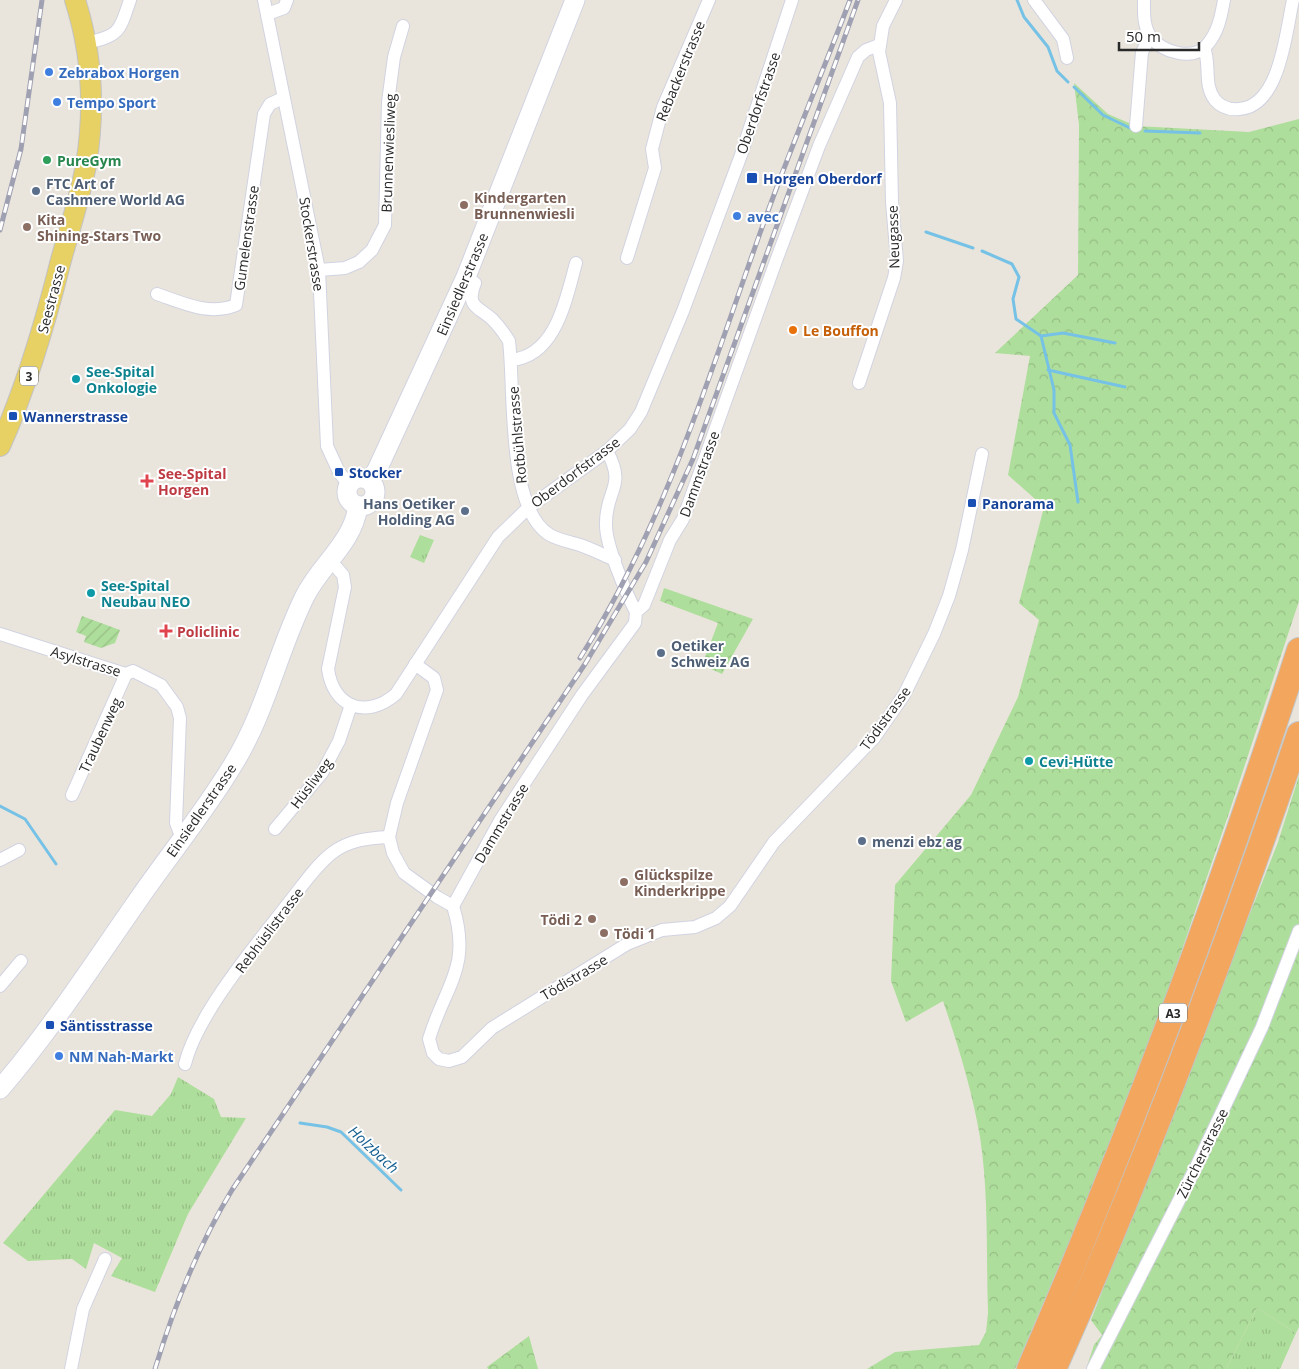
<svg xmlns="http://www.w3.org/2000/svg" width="1299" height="1369" font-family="'Open Sans',sans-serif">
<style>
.grass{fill:url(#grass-tufts)}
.forest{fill:url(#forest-crowns)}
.garden{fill:url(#garden-furrows)}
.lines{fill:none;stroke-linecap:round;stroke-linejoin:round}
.stream{stroke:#75c2e6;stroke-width:3}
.street-casing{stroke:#d1d3e1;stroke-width:14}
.secondary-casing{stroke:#d1d3e1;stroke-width:21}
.primary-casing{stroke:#c3c3c3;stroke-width:22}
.highway-casing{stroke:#c3c3c3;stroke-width:26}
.street{stroke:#fff;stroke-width:12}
.secondary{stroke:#fff;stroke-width:19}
.primary{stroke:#e7d064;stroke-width:20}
.highway{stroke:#f3a75e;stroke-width:24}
.rail-casing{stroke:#9fa1b2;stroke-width:5}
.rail{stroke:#fff;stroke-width:3;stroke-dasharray:9;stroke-linecap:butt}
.shop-dot{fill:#3f7fe0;stroke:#fff;stroke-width:2}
.leisure-dot{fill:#2e9e5b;stroke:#fff;stroke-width:2}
.transit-dot{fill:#1a4fb4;stroke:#fff;stroke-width:2}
.service-dot{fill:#5c6f8a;stroke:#fff;stroke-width:2}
.education-dot{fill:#8d6e63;stroke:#fff;stroke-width:2}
.food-dot{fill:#e8710a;stroke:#fff;stroke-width:2}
.culture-dot{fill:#0f9aa8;stroke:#fff;stroke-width:2}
.health-dot{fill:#e0444e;stroke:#fff;stroke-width:2}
.labels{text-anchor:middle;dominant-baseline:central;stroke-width:4;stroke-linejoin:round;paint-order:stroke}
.shield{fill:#fff;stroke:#696969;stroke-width:1}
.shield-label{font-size:12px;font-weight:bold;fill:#292929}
.street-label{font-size:14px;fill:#292929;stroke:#fff}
.shop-label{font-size:14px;font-weight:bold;fill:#366cbe;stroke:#fff;text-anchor:start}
.leisure-label{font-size:14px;font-weight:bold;fill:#27864d;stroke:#fff;text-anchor:start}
.transit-label{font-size:14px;font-weight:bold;fill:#164399;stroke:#fff;text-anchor:start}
.service-label{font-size:14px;font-weight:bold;fill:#4e5e75;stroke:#fff;text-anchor:start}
.education-label{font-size:14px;font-weight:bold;fill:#785e54;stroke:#fff;text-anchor:start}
.food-label{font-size:14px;font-weight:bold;fill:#c56008;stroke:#fff;text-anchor:start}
.culture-label{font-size:14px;font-weight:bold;fill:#0d838f;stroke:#fff;text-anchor:start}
.health-label{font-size:14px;font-weight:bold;fill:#be3a42;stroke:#fff;text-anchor:start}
.water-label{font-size:15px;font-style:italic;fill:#165f90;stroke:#fff}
</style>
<defs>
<pattern id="grass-tufts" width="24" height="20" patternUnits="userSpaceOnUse" patternTransform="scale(1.25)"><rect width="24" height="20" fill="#aede9b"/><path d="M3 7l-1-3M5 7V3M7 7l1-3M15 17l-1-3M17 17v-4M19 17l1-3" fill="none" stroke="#96be86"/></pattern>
<pattern id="forest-crowns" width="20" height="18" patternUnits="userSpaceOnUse" patternTransform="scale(1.25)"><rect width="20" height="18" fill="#aede9b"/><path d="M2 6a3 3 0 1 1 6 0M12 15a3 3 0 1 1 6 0" fill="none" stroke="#96be86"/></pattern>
<pattern id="garden-furrows" width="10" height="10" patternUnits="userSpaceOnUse" patternTransform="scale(1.25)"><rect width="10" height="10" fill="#aede9b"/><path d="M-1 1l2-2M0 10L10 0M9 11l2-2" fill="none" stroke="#96be86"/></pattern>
</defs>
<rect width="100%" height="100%" fill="#eae5dc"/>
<!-- grass -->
<g class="grass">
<path d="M 420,535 L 434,540 L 424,563 L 410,557 Z"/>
<path d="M 178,1077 L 214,1099 L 221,1117 L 246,1118 L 188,1214 L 155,1292 L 111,1276 L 122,1258 L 94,1243 L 86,1269 L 72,1259 L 28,1261 L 3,1243 L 115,1110 L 152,1116 L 171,1094 Z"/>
<path d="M 1257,1308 L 1296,1333 L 1280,1369 L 1226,1369 Z"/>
</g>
<!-- forest -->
<g class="forest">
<path d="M 1074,83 L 1108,114 L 1136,126 L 1249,132 L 1299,119 L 1299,601 L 1229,813 L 1133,1092 L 1015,1369 L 867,1369 L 895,1352 L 979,1345 L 986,1332 L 988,1313 C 986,1255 989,1195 980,1137 C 972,1090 958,1045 943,1001 L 906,1022 L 891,981 L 895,885 L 971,795 L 1018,697 L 1039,620 L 1019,603 L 1044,507 L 1008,475 L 1030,356 L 995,353 L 1078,275 L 1079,125 Z"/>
<path d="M 664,588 L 753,619 L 722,674 L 702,665 L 718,623 L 660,601 Z"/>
<path d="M 1299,776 L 1299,1327 L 1296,1333 L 1257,1308 L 1226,1369 L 1086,1369 L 1094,1345 L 1102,1335 L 1091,1320 L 1278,842 Z"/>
<path d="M 529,1336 L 538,1369 L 488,1369 L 487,1367 Z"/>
</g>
<!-- garden -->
<path class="garden" d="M 82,616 L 120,630 L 115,643 L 101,648 L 84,642 L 86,636 L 76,632 Z"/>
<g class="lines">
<!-- stream -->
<g class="stream">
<path d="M 1017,0 L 1024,17 L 1048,47 L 1057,71 L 1068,82"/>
<path d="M 1074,87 L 1103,115 L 1132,129"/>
<path d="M 1145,131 L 1200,133"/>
<path d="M 926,232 L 973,248"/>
<path d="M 982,251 L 1012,264 L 1019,277 L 1013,299 L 1016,319 L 1041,336 L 1054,390 L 1054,413 L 1070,445 L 1078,502"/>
<path d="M 1041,336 L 1063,333 L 1115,343"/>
<path d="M 1048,370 L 1125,387"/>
<path d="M 0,806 L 25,819 L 56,864"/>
<path d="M 300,1123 L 327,1127 L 341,1132 L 401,1190"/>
</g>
<!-- street casing -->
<g class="street-casing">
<g id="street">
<path d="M 264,0 L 319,270 L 327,446 L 339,472 L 349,485"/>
<path d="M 1034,0 L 1063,39 L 1067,58"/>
<path d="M 1144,0 C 1144,12 1143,27 1151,37 C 1162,52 1192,61 1206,46 C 1218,33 1221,17 1224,0"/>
<path d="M 267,14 L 284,8 L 287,0"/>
<path d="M 85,43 C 119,36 119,33 130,0"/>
<path d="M 1204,48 C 1211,64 1203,85 1215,100 C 1221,107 1229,110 1239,109 C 1280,107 1286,31 1293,0"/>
<path d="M 1136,126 L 1142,52 L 1150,37"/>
<path d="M 627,258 L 655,168 L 652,149 L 663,107 L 709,0"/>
<path d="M 319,270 L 345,268 L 359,262 L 372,250 L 385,225 L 388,102 L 394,57 L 403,26"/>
<path d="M 466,277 L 475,283 C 466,307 477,306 492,319 C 499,326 504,333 509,341 C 515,389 506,509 550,535 C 559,540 570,542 580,545 C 592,549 603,555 615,560"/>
<path d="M 157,294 C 183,303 209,316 236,305 L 264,114 L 270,104 L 283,98"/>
<path d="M 511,360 C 556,356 566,299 576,263"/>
<path d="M 859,383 L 894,278 L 897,261 L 892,202 L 890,103 L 879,52 L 883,26 L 896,0"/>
<path d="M 607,451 C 627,488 605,489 606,525 C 606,546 626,593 636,612"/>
<path d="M 330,560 L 343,575 L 345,587 L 328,669 C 333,707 366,720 396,694 L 498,537 L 528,508 L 607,451 L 630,429 L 641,412 L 683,311 L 741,155 L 792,0"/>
<path d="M 0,634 L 119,672 L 126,674 L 133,671 L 161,685 L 177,707 L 180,718 L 176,823 L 179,831 L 184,835"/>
<path d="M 415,664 L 434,678 L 437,690 L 397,803 L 389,837 L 393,853 L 404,873 L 437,897 L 453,906 C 472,968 445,985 429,1039 L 433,1053 L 439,1059 L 449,1061 L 462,1057 L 492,1028 L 627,944 L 662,930 L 695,927 L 716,918 L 730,906 L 774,842 L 874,738 L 904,695 L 934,634 L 949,596 L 962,550 L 982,454"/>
<path d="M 72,795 L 126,674"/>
<path d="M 275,829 L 322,773 L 339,741 L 351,705"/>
<path d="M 0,860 L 19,850"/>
<path d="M 453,906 L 501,819 L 582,695 L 635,623 L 636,612 L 644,605 L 670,540 L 683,519 L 776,261 L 819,146 L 858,57 L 866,50 L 879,45"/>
<path d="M 0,986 L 21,961"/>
<path d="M 185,1064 C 197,1015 255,946 287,905 C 301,888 314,867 332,853 C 349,840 368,838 389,837"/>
<path d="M 71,1369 L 83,1309 L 105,1259"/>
<path d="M 1093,1369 L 1196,1167 L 1262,1027 L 1299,931"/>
</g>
</g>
<!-- secondary casing -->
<g class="secondary-casing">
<g id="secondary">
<circle cx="361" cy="492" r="14"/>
<path d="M 370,480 L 377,470 L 466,277 L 575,0"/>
<path d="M 0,1089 C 50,1031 92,966 136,903 C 168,856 205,812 234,763 C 266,711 278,650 305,596 C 321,564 353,543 358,506"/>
</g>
</g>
<!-- primary casing -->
<g class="primary-casing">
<path id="primary" d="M 0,446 C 27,386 45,324 61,260 C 70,228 80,197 86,165 C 95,110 92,53 75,0"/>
</g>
<!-- highway casing -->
<g class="highway-casing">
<g id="highway">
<path d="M 1029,1369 C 1131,1134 1220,894 1299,650"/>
<path d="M 1054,1369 C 1147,1162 1226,949 1299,734"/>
</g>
</g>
<!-- street -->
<use href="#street" class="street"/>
<!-- secondary -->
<use href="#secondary" class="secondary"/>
<!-- primary -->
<use href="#primary" class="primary"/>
<!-- highway -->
<use href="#highway" class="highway"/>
<!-- rail casing -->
<g class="rail-casing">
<g id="rail">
<path d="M 0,230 L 21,149 L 42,0"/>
<path d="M 580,658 C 664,525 707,382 759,236 C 787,156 820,79 850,0"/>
<path d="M 155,1369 C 174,1306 198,1246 232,1190 L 585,664 L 646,562 L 693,459 L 858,0"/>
</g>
</g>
<!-- rail -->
<use href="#rail" class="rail"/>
</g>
<!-- markers -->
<g class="shop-dot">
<circle cx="49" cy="72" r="5"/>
<circle cx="57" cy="102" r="5"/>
<circle cx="737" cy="216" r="5"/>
<circle cx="59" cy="1056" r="5"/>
</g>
<circle class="leisure-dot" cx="47" cy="160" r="5"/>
<g class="transit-dot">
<rect x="746" y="172" width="12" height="12" rx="2.5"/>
<rect x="8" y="411" width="10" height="10" rx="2.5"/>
<rect x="334" y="467" width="10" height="10" rx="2.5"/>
<rect x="967" y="498" width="10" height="10" rx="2.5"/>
<rect x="45" y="1020" width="10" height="10" rx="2.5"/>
</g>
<g class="service-dot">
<circle cx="36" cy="191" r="5"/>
<circle cx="465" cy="511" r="5"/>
<circle cx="661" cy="653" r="5"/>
<circle cx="862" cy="841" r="5"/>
</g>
<g class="education-dot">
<circle cx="464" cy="205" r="5"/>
<circle cx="27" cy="227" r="5"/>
<circle cx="624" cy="882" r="5"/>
<circle cx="592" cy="919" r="5"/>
<circle cx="604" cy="933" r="5"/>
</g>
<circle class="food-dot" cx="793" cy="330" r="5"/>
<g class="culture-dot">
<circle cx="76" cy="379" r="5"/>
<circle cx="91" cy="593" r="5"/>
<circle cx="1029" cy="761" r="5"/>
</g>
<g class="health-dot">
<path d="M144.5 473.5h5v5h5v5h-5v5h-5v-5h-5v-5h5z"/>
<path d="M163.5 623.5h5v5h5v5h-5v5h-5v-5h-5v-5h5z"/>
</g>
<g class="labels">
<!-- shield labels -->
<g class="shield">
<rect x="20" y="366.5" width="18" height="19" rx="4"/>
<rect x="1159" y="1003.5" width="28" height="19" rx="4"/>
</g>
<g class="shield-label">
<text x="29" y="376">3</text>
<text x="1173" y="1013">A3</text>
</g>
<!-- street labels -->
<g class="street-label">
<text transform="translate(680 71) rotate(-68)">Rebackerstrasse</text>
<text transform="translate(758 103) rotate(-71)">Oberdorfstrasse</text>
<text transform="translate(388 153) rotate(-88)">Brunnenwiesliweg</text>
<text transform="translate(893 237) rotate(-92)">Neugasse</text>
<text transform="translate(246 238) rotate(-82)">Gumelenstrasse</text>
<text transform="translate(312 244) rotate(81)">Stockerstrasse</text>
<text transform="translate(462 284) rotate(-67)">Einsiedlerstrasse</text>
<text transform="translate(51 299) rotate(-75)">Seestrasse</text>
<text transform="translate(517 435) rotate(-95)">Rotbühlstrasse</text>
<text transform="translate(575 472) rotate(-37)">Oberdorfstrasse</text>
<text transform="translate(699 474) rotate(-70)">Dammstrasse</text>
<text transform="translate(86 661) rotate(17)">Asylstrasse</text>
<text transform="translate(885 718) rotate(-54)">Tödistrasse</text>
<text transform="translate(100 735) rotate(-65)">Traubenweg</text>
<text transform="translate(311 783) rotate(-53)">Hüsliweg</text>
<text transform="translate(201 810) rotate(-55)">Einsiedlerstrasse</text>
<text transform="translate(501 823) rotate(-59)">Dammstrasse</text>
<text transform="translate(269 930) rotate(-53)">Rebhüslistrasse</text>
<text transform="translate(574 977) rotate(-31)">Tödistrasse</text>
<text transform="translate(1202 1153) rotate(-64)">Zürcherstrasse</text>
</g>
<!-- shop labels -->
<g class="shop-label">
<text x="59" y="72">Zebrabox Horgen</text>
<text x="67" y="102">Tempo Sport</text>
<text x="747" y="216">avec</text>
<text x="69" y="1056">NM Nah-Markt</text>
</g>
<!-- leisure labels -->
<g class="leisure-label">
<text x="57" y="160">PureGym</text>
</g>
<!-- transit labels -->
<g class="transit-label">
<text x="763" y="178">Horgen Oberdorf</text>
<text x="23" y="416">Wannerstrasse</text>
<text x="349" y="472">Stocker</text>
<text x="982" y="503">Panorama</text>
<text x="60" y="1025">Säntisstrasse</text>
</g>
<!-- service labels -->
<g class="service-label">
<text x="46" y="183">FTC Art of<tspan x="46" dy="16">Cashmere World AG</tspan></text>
<text x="455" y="503" text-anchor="end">Hans Oetiker<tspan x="455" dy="16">Holding AG</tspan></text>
<text x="671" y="645">Oetiker<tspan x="671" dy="16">Schweiz AG</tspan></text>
<text x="872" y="841">menzi ebz ag</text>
</g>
<!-- education labels -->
<g class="education-label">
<text x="474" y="197">Kindergarten<tspan x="474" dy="16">Brunnenwiesli</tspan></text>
<text x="37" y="219">Kita<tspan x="37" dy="16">Shining-Stars Two</tspan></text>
<text x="634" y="874">Glückspilze<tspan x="634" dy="16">Kinderkrippe</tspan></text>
<text x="582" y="919" text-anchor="end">Tödi 2</text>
<text x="614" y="933">Tödi 1</text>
</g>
<!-- food labels -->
<g class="food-label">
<text x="803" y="330">Le Bouffon</text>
</g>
<!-- culture labels -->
<g class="culture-label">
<text x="86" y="371">See-Spital<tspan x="86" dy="16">Onkologie</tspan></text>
<text x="101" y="585">See-Spital<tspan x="101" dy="16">Neubau NEO</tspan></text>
<text x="1039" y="761">Cevi-Hütte</text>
</g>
<!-- health labels -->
<g class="health-label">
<text x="158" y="473">See-Spital<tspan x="158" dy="16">Horgen</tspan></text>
<text x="177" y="631">Policlinic</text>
</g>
<!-- water labels -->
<g class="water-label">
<text transform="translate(374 1149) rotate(43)">Holzbach</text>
</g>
</g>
<!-- scale -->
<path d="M1119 42v8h80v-8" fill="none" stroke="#292929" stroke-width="2.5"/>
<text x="1126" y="42" font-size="15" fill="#292929" stroke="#ffffff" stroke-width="4" paint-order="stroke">50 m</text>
</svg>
